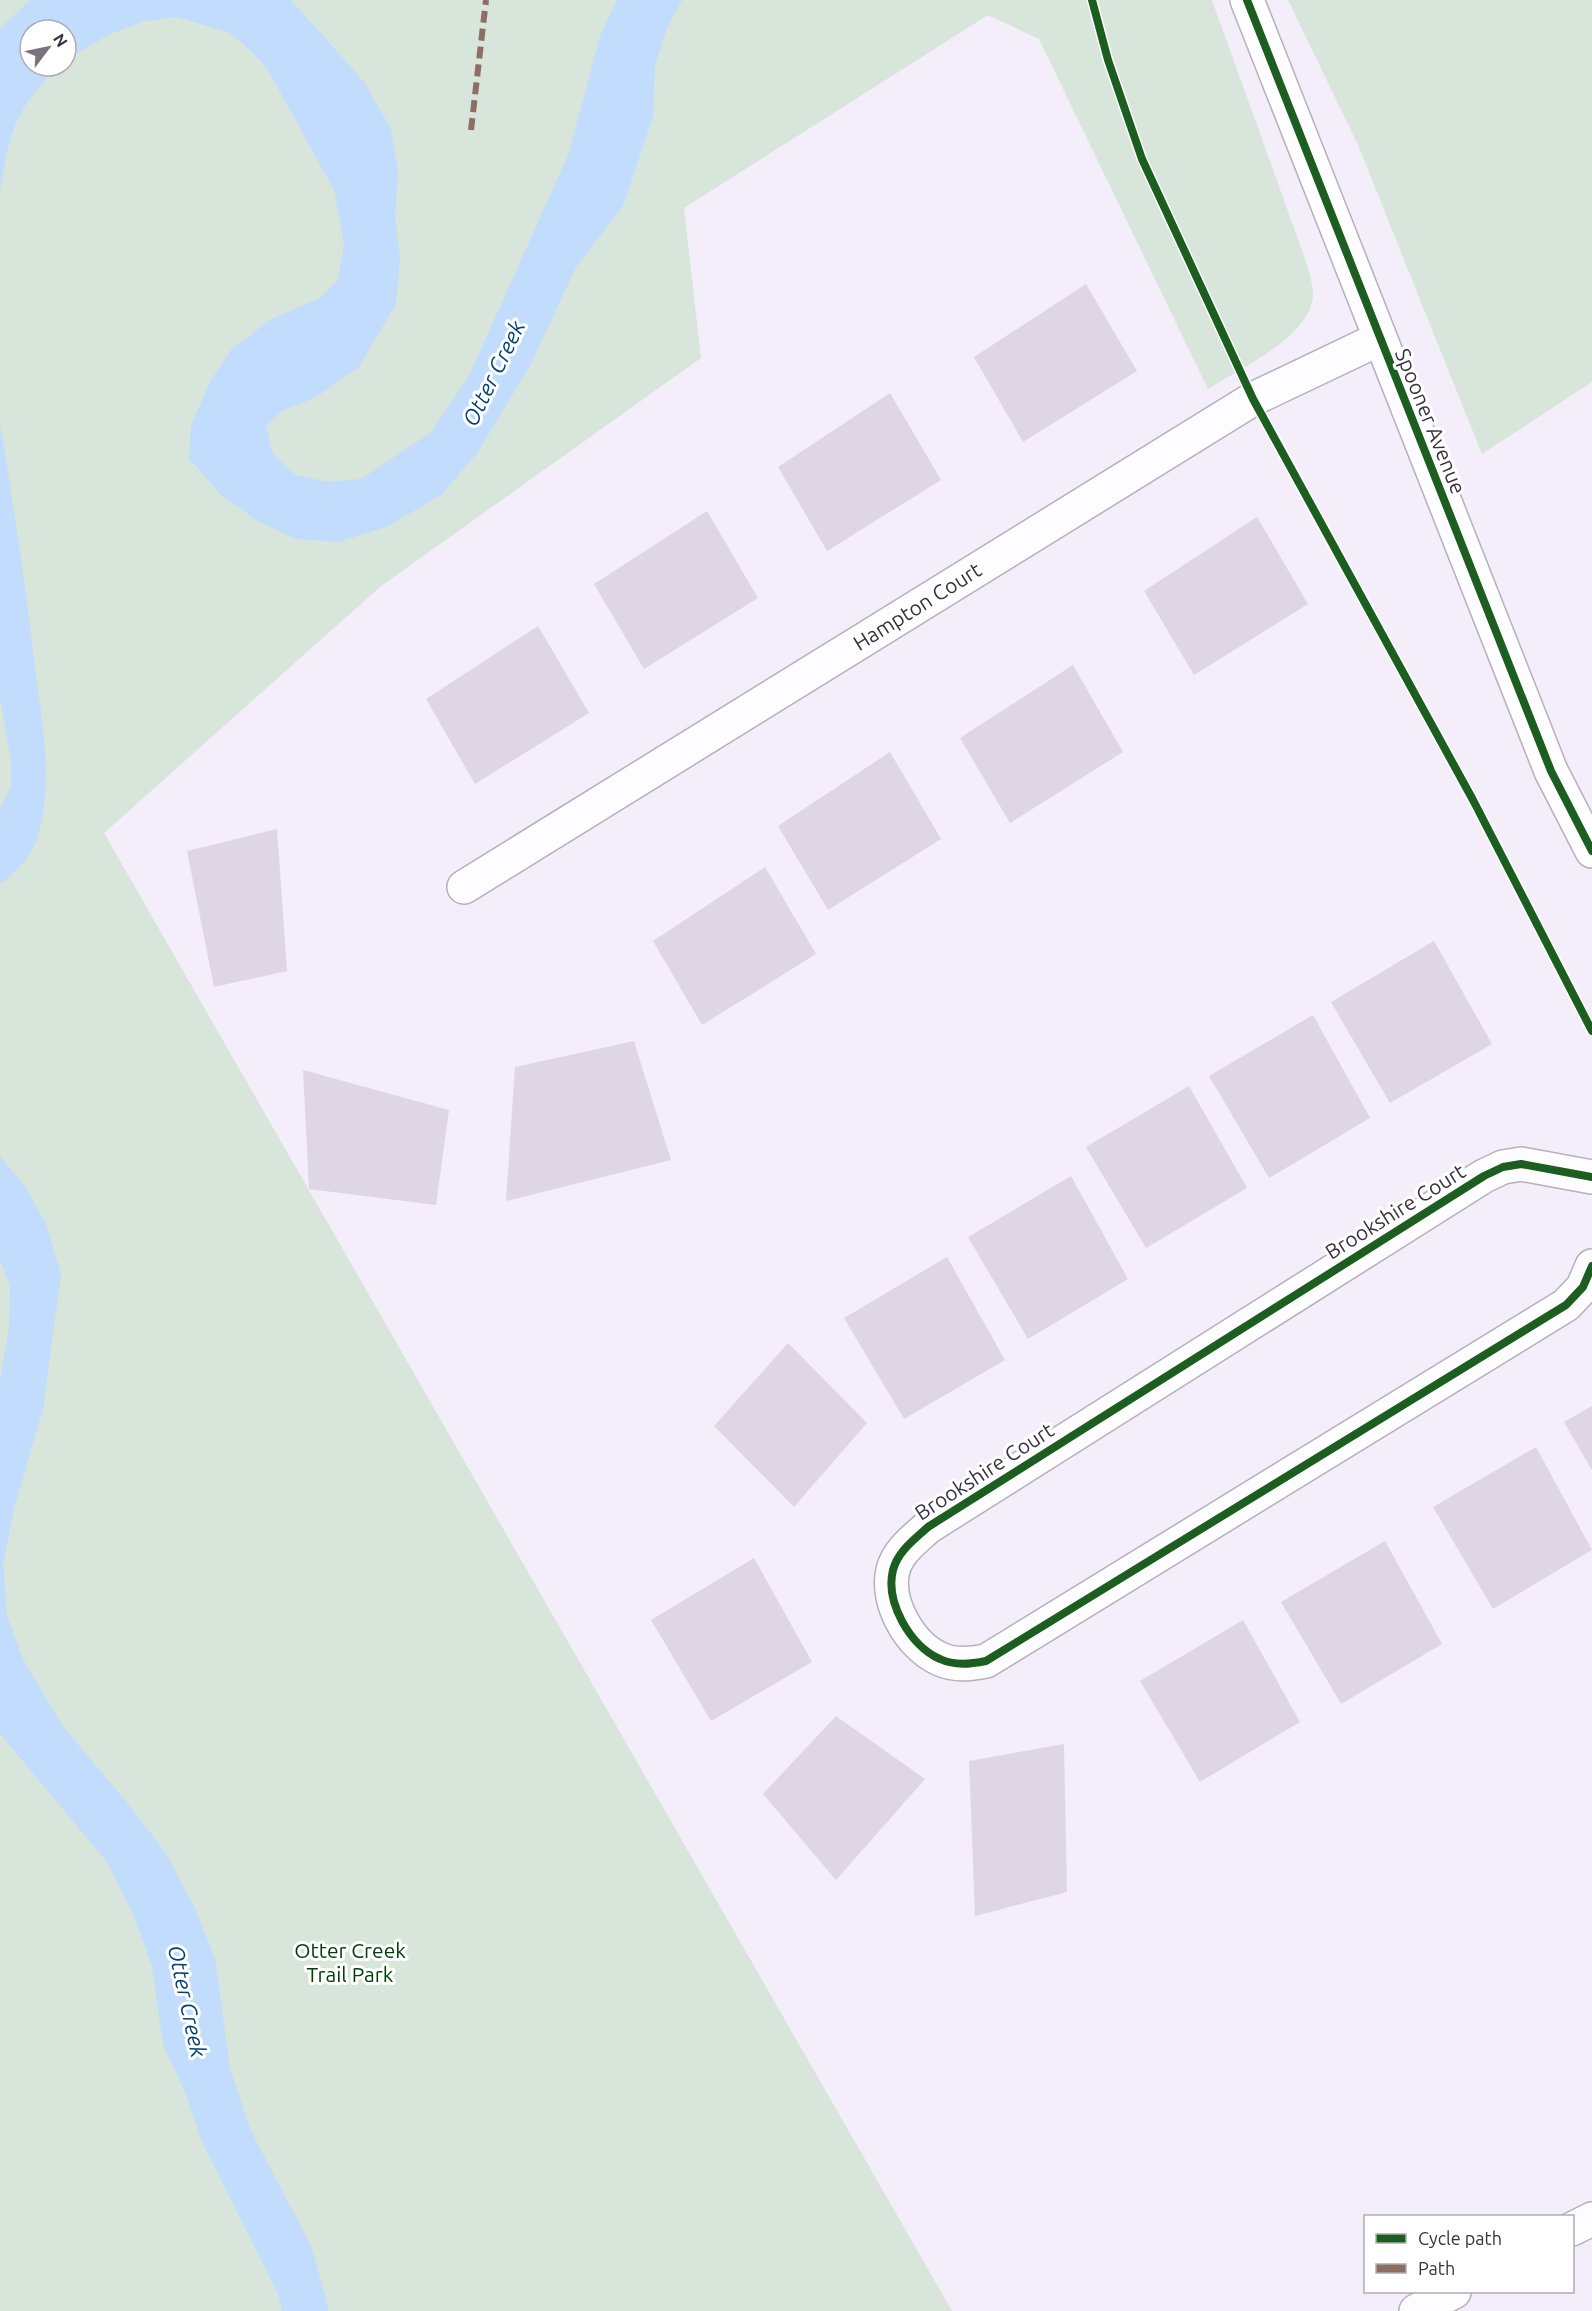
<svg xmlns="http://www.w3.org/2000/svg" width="1592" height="2311" font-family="Ubuntu,sans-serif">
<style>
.green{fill:#d8e5da;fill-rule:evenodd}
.water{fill:#c1dcfc}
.building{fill:#ded6e5}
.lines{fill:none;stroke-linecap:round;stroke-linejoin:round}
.minor-casing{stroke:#b5b0bb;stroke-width:36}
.highway-casing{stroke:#b5b0bb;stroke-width:36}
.minor{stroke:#fdfcfe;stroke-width:33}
.highway{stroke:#fdfcfe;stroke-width:33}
.quiet{stroke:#8d6e63;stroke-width:6;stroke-dasharray:12 6;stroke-linecap:butt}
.cycleway-casing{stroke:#fff;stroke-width:11}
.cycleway{stroke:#1b5e20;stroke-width:8}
.labels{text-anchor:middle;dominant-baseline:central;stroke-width:6;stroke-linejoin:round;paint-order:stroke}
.street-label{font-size:21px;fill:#38313f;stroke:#fff}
.park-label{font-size:21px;fill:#024008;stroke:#fff}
.water-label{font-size:22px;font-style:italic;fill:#004273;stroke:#fff}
</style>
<rect width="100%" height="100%" fill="#f3eef9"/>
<!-- green -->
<g class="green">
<path d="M 0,0 L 1212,0 L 1308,267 C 1310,276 1313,286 1313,295 C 1311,337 1239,369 1208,389 L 1039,39 L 988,15 L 684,208 L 701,358 L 380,587 L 104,833 L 952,2311 L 0,2311 ZM 30,30 L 66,30 L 66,66 L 30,66 Z"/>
<path d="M 1288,0 L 1592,0 L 1592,382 L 1482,454 L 1358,145 Z"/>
</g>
<!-- water -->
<g class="water">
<path d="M 31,0 L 291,0 L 365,83 L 391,129 L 398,172 L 395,216 L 400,258 L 396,304 L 358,368 L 316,397 L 282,411 L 266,426 L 273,454 L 295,475 L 329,482 L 361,479 L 430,433 L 469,376 L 569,153 L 600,36 L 617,0 L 682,0 L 667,28 L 655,65 L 653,116 L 623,206 L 576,267 L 531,364 L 478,452 L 441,495 L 388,526 L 339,542 L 296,539 L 256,520 L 219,493 L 189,458 L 191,425 L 211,380 L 231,350 L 271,319 L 319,299 L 338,280 L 344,243 L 334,190 L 268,70 L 252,52 L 230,33 L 177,17 L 145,21 L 110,34 L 66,60 L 66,30 L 30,30 L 30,66 L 60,66 C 13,110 10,132 0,193 L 0,28 Z"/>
<path d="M 0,423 C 13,504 26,585 35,667 C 42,723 54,783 37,839 C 32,856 14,874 0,884 L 0,809 L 11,787 L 11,761 L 0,698 Z"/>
<path d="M 0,1156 L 27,1189 L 46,1225 L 61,1274 L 43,1408 L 14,1509 L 3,1565 L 7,1616 L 23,1659 L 63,1727 L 126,1801 L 165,1852 L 195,1908 L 215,1959 L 230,2068 L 250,2129 L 312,2248 L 329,2311 L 282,2311 L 278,2294 L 201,2140 L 187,2097 L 163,2044 L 152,1966 L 133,1914 L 107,1862 L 0,1734 L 0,1381 L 9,1328 L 10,1286 L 0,1260 Z"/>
</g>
<!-- building -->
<g class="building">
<path d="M 1086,284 L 1137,371 L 1023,442 L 974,357 Z"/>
<path d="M 890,393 L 941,480 L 827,551 L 778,467 Z"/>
<path d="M 707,511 L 758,598 L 644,669 L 594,584 Z"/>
<path d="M 1257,517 L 1308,604 L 1194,675 L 1144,591 Z"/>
<path d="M 538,626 L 589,713 L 475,784 L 426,699 Z"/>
<path d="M 1073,665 L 1123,752 L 1010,823 L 960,738 Z"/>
<path d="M 890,752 L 941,839 L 828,910 L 778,826 Z"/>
<path d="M 277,829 L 287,971 L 214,987 L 187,851 Z"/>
<path d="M 765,867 L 816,954 L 702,1025 L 653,941 Z"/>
<path d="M 1434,941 L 1492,1044 L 1390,1103 L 1331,1002 Z"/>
<path d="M 1313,1015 L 1370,1118 L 1269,1178 L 1209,1076 Z"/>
<path d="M 634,1041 L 671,1160 L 506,1201 L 515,1067 Z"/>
<path d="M 303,1070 L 449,1110 L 436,1205 L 309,1189 Z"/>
<path d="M 1189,1086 L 1247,1188 L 1146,1248 L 1086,1147 Z"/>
<path d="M 1071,1176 L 1128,1279 L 1028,1339 L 968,1237 Z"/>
<path d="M 947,1257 L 1005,1360 L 904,1419 L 844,1318 Z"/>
<path d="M 788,1343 L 867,1423 L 794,1507 L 714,1426 Z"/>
<path d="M 1592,1406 L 1592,1470 L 1564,1422 Z"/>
<path d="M 1536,1447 L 1592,1550 L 1493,1609 L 1433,1507 Z"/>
<path d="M 1385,1541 L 1442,1644 L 1341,1704 L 1281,1602 Z"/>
<path d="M 754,1558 L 812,1662 L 711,1721 L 651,1620 Z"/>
<path d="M 1243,1620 L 1300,1722 L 1200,1782 L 1140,1681 Z"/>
<path d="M 836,1716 L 925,1779 L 836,1880 L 763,1794 Z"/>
<path d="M 1064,1744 L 1067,1892 L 975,1916 L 969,1761 Z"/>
</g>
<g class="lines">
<!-- minor casing -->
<g class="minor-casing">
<g id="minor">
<path d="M 1247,0 L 1551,771 L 1592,851"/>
<path d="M 464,887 L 1253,399 L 1379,339"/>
<path d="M 1592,1177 L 1521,1164 L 1503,1167 L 1484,1176 L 928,1527 C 915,1539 898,1551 893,1570 C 885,1602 910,1646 940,1659 C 955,1666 971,1664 986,1661 L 1566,1305 L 1583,1287 L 1592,1266"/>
</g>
</g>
<!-- highway casing -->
<g class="highway-casing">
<g id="highway">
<path d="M 1572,2229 L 1592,2219"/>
<path d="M 1416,2311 L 1454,2292"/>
</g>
</g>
<!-- minor -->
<use href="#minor" class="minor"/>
<!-- highway -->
<use href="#highway" class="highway"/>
<!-- quiet -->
<path class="quiet" d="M 471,130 L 486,0"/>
<!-- cycleway casing -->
<g class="cycleway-casing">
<g id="cycleway">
<path d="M 1092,0 L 1108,60 L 1142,159 L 1253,399 L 1473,800 L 1592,1031"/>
<path d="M 1247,0 L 1551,771 L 1592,851"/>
<path d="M 1592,1177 L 1521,1164 L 1503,1167 L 1484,1176 L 928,1527 C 915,1539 898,1551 893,1570 C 885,1602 910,1646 940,1659 C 955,1666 971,1664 986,1661 L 1566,1305 L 1583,1287 L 1592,1266"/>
</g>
</g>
<!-- cycleway -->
<use href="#cycleway" class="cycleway"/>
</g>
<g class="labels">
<!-- street labels -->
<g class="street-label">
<text transform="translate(1431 421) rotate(68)">Spooner Avenue</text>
<text transform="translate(917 606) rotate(-32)">Hampton Court</text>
<text transform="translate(1395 1211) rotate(-32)">Brookshire Court</text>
<text transform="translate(984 1471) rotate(-33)">Brookshire Court</text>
</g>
<!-- park labels -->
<g class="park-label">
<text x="350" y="1950">Otter Creek<tspan x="350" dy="24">Trail Park</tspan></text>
</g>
<!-- water labels -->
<g class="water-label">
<text transform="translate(493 373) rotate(-64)">Otter Creek</text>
<text transform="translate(188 2001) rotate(78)">Otter Creek</text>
</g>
</g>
<!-- legend -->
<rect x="1364" y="2215" width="210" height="78" fill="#ffffff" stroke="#afadb2" stroke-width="1.5"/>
<rect x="1376" y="2234" width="30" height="9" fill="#1b5e20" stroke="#afadb2" stroke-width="1.5"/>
<text x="1418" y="2245" font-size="18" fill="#38313f">Cycle path</text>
<rect x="1376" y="2264" width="30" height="9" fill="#8d6e63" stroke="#afadb2" stroke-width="1.5"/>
<text x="1418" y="2275" font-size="18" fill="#38313f">Path</text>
<!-- north arrow -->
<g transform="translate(48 48) rotate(58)"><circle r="28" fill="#ffffff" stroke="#afadb2" stroke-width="1.5"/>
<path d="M0-4.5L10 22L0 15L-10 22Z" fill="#797380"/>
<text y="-9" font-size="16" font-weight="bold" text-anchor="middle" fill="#38313f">N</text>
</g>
</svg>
